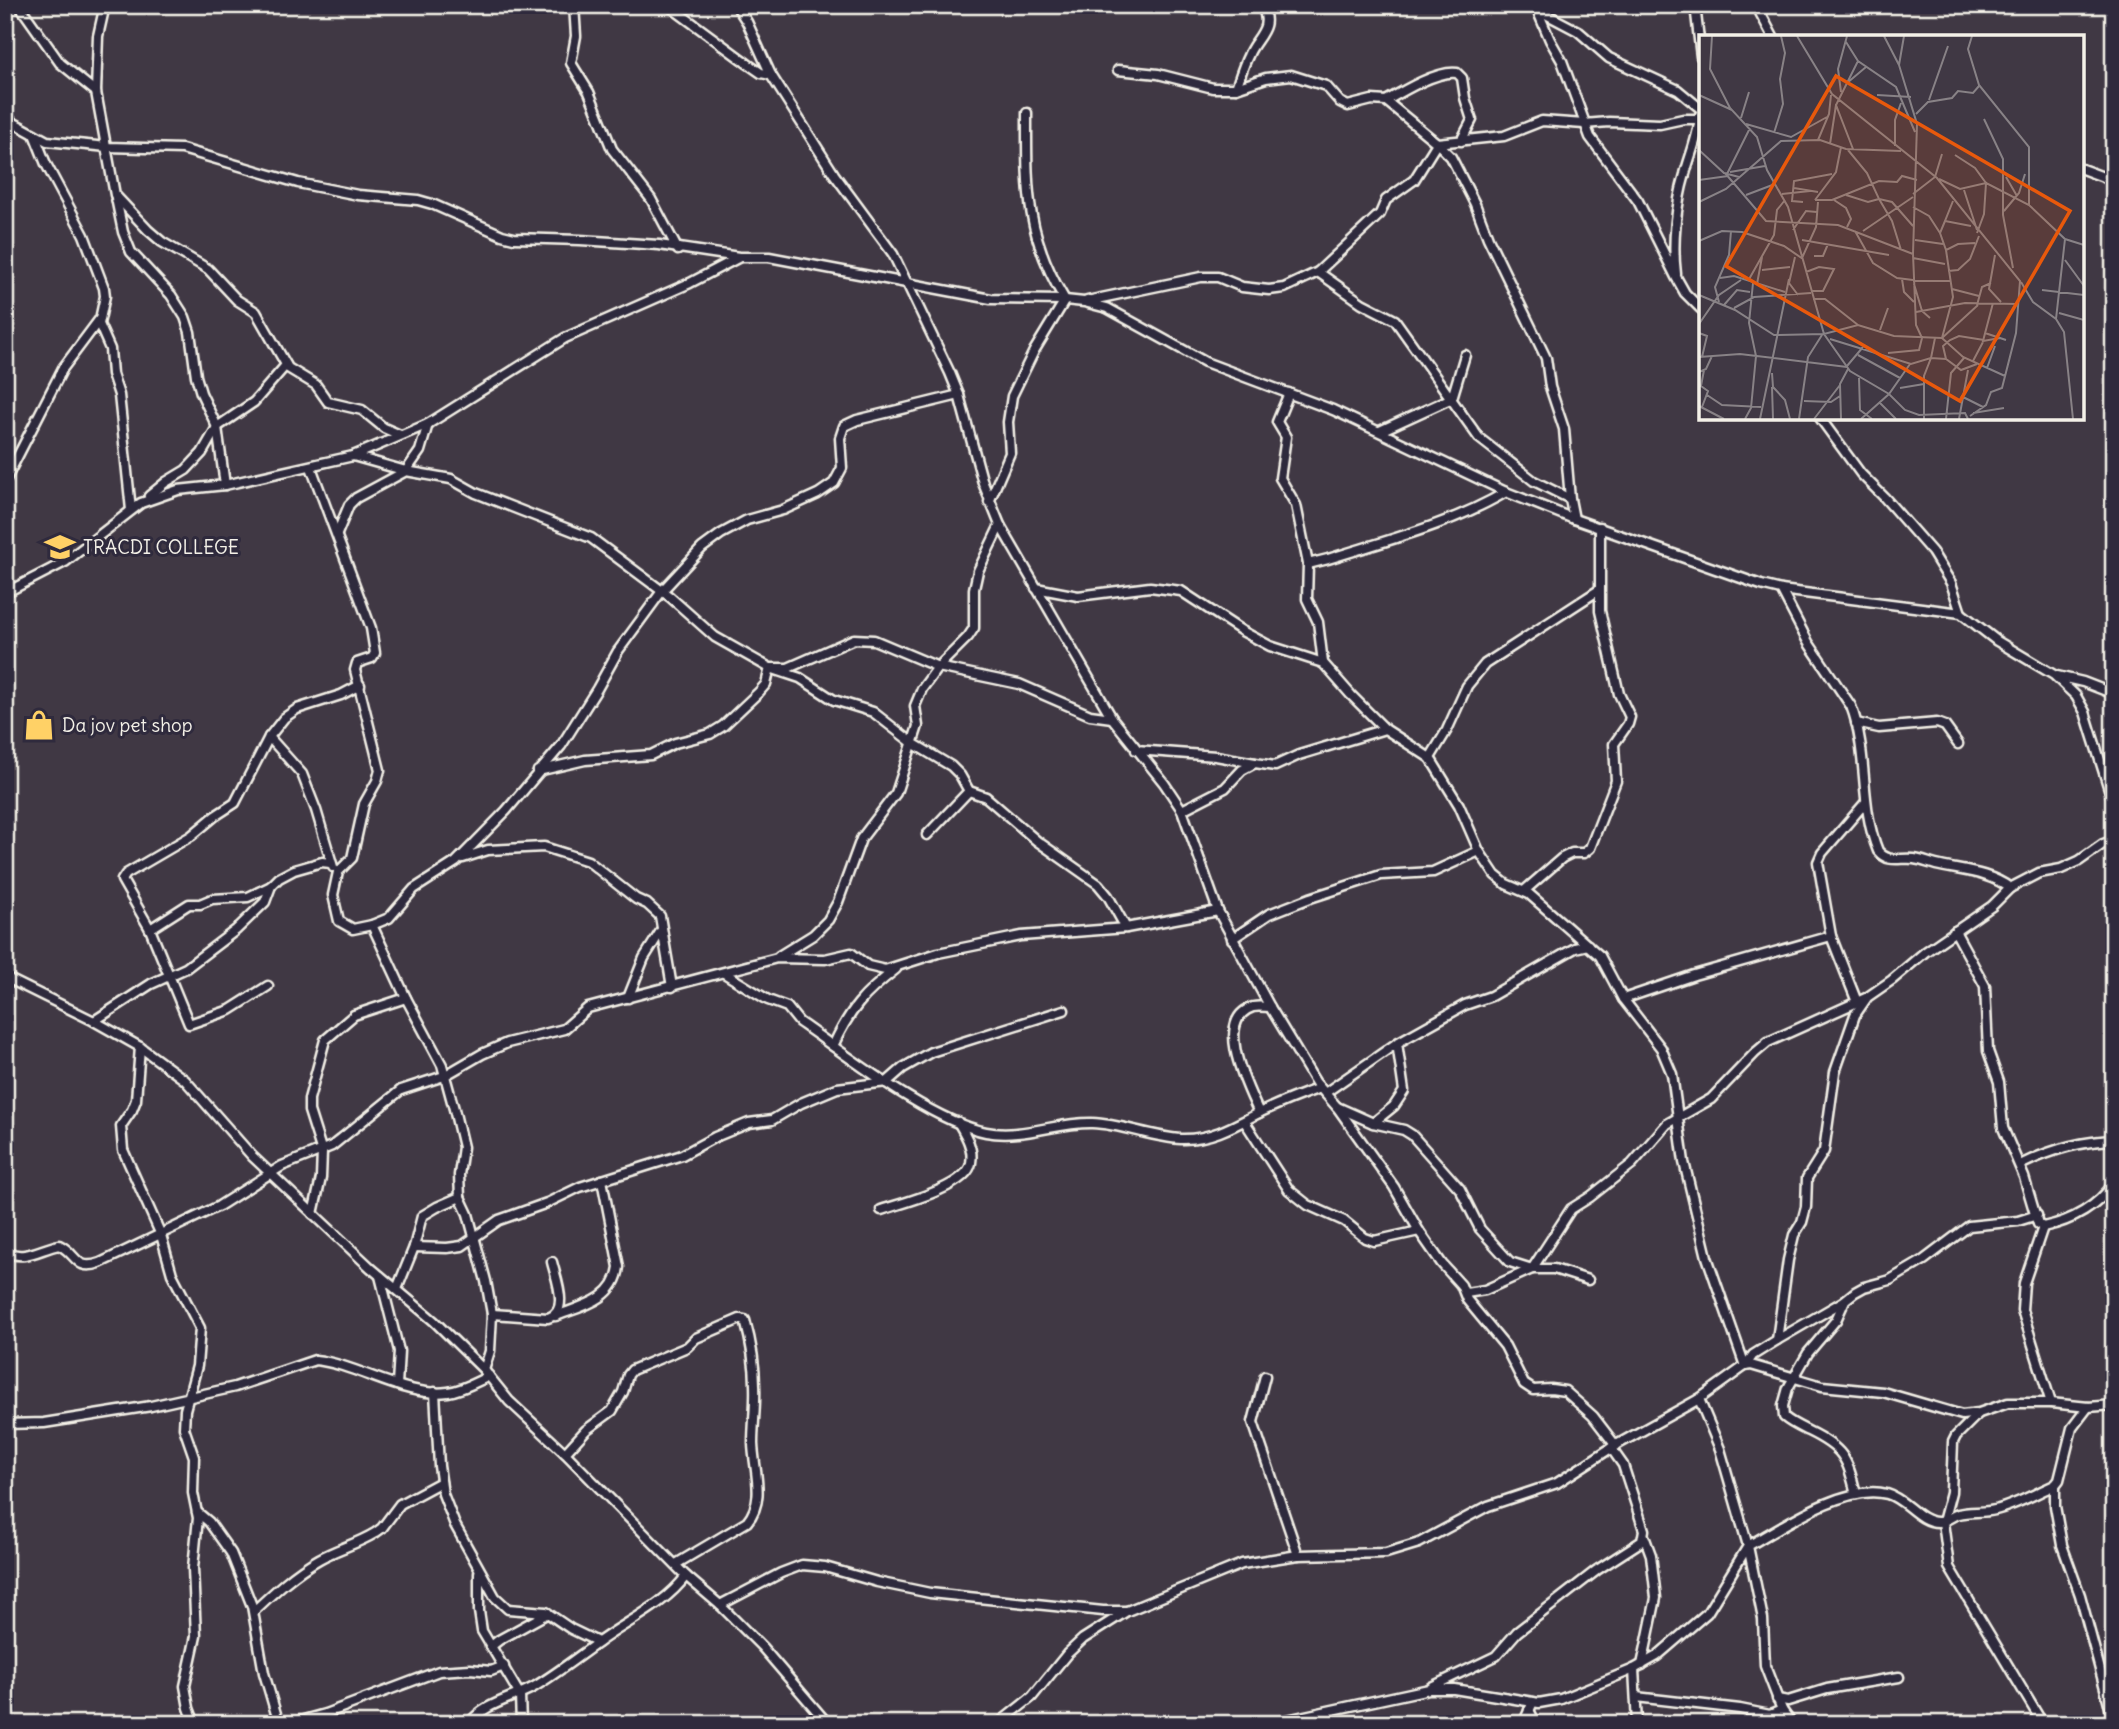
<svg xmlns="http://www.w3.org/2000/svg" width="2119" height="1729" font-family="Delius,sans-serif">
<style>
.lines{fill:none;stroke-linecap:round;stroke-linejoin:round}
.street-casing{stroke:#f4f1e8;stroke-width:13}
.street{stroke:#2f2a3d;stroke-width:8}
.labels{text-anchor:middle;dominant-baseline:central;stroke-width:6;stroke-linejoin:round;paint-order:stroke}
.poi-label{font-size:19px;fill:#f4f1e8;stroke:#2f2a3d;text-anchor:start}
.inset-road{fill:none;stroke:#888286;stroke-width:2}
.view{fill:#e8590c;fill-opacity:0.15;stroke:#e8590c;stroke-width:3.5}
.inset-edge{fill:none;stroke:#f4f1e8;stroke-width:3.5}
</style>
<rect width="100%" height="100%" fill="#403844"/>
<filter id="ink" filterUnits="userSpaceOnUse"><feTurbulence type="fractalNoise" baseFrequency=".0143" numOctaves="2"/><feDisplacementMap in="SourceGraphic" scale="14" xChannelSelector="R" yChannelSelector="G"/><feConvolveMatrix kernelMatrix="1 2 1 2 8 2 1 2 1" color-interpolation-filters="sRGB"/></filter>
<g filter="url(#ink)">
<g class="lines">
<!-- street casing -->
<g class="street-casing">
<g id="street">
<path d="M 19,5 L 60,63 L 96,92"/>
<path d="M 105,5 L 98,36 L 96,92 L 115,195 L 148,230 L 162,242 L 208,269 L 237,300 L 256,312 L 288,368 L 316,385 L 328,402 L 362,410 L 384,428 L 400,435"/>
<path d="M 574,5 L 576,36 L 571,63 L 589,92 L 612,149 L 651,199 L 678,250"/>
<path d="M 668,5 L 748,64 L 761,73 L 771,75"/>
<path d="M 736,5 L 747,22 L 771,75 L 834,174 L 893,254 L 950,373 L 959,395 L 983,483 L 1000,525 L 1112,718 L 1164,783 L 1182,810 L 1218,911"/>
<path d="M 1535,5 L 1550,40 L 1562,61 L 1590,137 L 1638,201 L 1676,277 L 1685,293 L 1701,309"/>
<path d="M 1695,5 L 1701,57"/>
<path d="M 1756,5 L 1773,37"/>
<path d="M 1538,10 L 1578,31 L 1609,58 L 1678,90 L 1701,109"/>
<path d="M 1118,70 L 1158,74 L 1213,88 L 1236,88 L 1266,78 L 1291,75 L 1326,86 L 1340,102 L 1348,106 L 1372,100 L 1386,101 L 1437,143 L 1504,136 L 1542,121 L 1584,124 L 1609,122 L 1660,124 L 1683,119 L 1701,119"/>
<path d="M 1236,88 C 1240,77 1243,66 1248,56 C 1255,37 1275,29 1261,5"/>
<path d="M 1386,101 C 1403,91 1438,70 1457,73 L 1462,78 L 1465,98 L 1472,120 L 1461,141"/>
<path d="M 5,118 L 47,141 L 107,147 L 182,149 L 298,183 L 358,195 L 418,200 L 432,204 L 502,235 L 514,238 L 580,240 L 659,245 L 739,257 L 769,257 L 991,299 L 1065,300 L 1084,302 L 1107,308 L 1205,362 L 1333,410 L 1506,492 L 1574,519 L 1761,585 L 1781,590 L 1961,613 L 1997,641 L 2054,675 L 2076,696 L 2085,712 L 2114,805"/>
<path d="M 34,134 L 46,164 L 84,235 L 104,288 L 105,296 L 99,324 L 110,349 L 112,374 L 119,395 L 131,510"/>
<path d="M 2082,169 L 2114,181"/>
<path d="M 116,198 L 123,232 L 131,252 L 171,295 L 185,317 L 190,332 L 196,376 L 201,393 L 217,427 L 225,485"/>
<path d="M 1318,272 L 1362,303 L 1395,320 L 1479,438 L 1534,481 L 1570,499"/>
<path d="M 1676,274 C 1672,242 1676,205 1685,174 C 1690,155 1699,135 1700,115"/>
<path d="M 1087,301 L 1201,277 L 1218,277 L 1242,287 L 1269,290 L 1284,288 L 1318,272 L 1380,214 L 1386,200 L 1414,180 L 1437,143 L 1451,157 L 1475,204 L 1488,238 L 1546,358 L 1550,387 L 1564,429 L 1570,499 L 1574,519"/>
<path d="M 1289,393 L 1277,422 L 1286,437 L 1280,478 L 1296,505 L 1308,564 L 1328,559 C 1388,540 1452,524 1506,492"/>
<path d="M 1820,418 L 1861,474 L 1884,497 L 1932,552 L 1951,583 L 1961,613"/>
<path d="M 1380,431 L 1452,398 L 1465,355"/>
<path d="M 353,456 L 406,471 L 451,479 L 476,493 L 591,538 L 670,597 L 715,637 L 770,668 L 788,668 L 854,639 L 874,640 L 938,667 L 1019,684 L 1090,715 L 1112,718"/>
<path d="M 311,467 L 371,628 L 375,653 L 372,658 L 357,663 L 355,670 L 380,770 L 377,781 L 364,804 L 352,858 L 338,872 L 333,895 L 339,921 L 353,929 L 372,925 L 389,918 L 414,889 L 456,862 L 506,811 L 561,746 L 597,689 L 618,651 L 662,591 L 702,548 L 721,534 L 747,520 L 783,510 L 818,494 L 834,483 L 842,468 L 840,438 L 844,426 L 857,420 L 959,395"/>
<path d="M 5,481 L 63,368 L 99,320"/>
<path d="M 149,496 L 166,482 L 186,470 L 202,453 L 217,427 L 254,402 L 286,365"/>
<path d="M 989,502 L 1010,453 L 1008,422 L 1012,396 L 1034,351 L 1065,300 C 1025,234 1027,188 1027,113"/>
<path d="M 337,534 L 349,505 L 356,498 L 406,471 L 420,451 L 428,424"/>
<path d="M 1308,564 L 1307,599 L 1318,622 L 1323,663 L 1351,695 L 1385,729 L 1430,758"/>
<path d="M 1036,588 L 1078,596 L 1150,587 L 1181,591 L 1242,631 L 1270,646 L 1323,663"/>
<path d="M 1599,590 L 1485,664 L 1467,686 L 1447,730 L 1430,758 L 1459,805 L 1479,851 L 1495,875 L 1506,884 L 1529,894 L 1600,956 L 1623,999 L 1661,1048 L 1672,1074 L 1684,1162 L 1707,1257 L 1745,1366"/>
<path d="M 1781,590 L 1808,642 L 1851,706 C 1869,753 1859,805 1878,851 C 1889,864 1900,857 1914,859 C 1922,860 1928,863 1936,865 C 1961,871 1989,872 2010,888"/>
<path d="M 5,593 L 65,562 L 141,503 L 178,490 L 225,485 L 353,456 L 428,424 L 565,338 L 690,283 L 738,258"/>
<path d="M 2057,676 L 2083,682 L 2114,694"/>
<path d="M 1856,723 L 1879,728 L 1937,723 L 1945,726 L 1958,744"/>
<path d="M 269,737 L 302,774 L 316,810 L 333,867"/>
<path d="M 1136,750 L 1216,756 L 1255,763"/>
<path d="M 538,771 L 585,760 L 651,755 L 675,743 L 710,734 L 723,726 L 759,692 L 766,684 L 770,668 L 800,678 L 834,700 L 873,712 L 914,744 L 951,766 L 960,775 L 969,791 L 986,797 L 1037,841 L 1098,884 L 1108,896 L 1126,928"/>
<path d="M 1182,810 L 1225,788 L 1242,770 L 1255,763 L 1275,766 L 1299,755 L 1385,729"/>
<path d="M 927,835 L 969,791"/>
<path d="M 463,858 L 488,850 L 544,847 L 588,861 L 636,899 L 647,904 L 660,916 L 672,987"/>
<path d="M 1524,891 L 1562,858 L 1572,853 L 1584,853 L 1590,848 L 1616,781 L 1614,744 L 1628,724 L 1630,717 L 1619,694 L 1600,611 L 1600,527"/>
<path d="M 372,925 L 406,998 L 442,1065 L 454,1109 L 463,1147 L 459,1175 L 460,1197 L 468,1214 L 486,1281 L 492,1314 L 490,1351 L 484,1370"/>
<path d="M 150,929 L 189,904 L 200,904 L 212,899 L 248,897 L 271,886 L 279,878 L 294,870 L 322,862 L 330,863"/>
<path d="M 1955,931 L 1985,986 L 1988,1051 L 1999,1082 L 2003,1128 L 2024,1177 L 2038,1224 L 2043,1227 C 2072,1221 2097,1207 2114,1183"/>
<path d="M 1232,939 L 1269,914 L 1310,898 L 1381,875 L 1433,872 L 1479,851"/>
<path d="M 779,956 L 813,935 L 828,920 L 838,902 L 861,839 L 896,793 L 918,726 L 915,706 L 922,689 L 938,667 L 968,637 L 974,628 L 974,589 L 978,571 L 1000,525"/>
<path d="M 724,973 L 768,1000 L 787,1007 L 799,1022 C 847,1055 930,1121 986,1132 C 1022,1139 1057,1122 1092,1123 C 1122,1124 1151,1137 1181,1139 C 1211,1140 1236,1125 1261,1112 C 1280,1103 1300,1095 1320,1088"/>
<path d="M 5,977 L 94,1021 L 140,1047 L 185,1080 L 252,1156 L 371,1268 L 434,1321 L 484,1370 L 509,1401 L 565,1453 L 686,1576 L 720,1605 L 762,1647 L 828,1724"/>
<path d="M 268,986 L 230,1010 L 189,1024 L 150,929 L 122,880 L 126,874 L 191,836 L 215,816 L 235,803 L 269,737 L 284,718 L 297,709 L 341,695 L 360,685"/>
<path d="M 628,998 L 644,958 L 661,931"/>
<path d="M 1623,999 L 1694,975 L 1831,936"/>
<path d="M 1857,1002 L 1831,936 L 1818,862 L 1822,853 L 1865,803"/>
<path d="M 94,1021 L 151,984 L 186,968 L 236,930 L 265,902 L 271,886"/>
<path d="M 833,1046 C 850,1009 864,994 896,969"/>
<path d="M 140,1047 L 136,1100 L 132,1110 L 121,1126 L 123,1150 L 161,1235 L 172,1274 L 200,1328 L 197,1366 L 185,1410 L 184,1428 L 194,1457 L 193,1493 L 198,1518 L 193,1568 L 196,1636 L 185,1686 L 189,1708 L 195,1724"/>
<path d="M 1325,1093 L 1397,1043 L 1465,1005 L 1491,996 L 1575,948 L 1588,945"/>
<path d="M 1337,1107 L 1373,1123 L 1404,1130 L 1412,1135 L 1460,1189 L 1480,1229 L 1510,1262 L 1532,1269 L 1554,1269 L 1588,1280"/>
<path d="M 1259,1113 C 1249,1090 1212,1020 1253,1007 C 1258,1006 1266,1007 1270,1007"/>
<path d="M 1245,1122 L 1289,1190 L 1308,1205 L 1344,1221 L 1365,1238 L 1374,1241 L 1419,1231"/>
<path d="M 1373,1123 L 1394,1106 L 1404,1091 L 1397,1043"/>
<path d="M 2020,1165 C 2050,1150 2080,1141 2114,1140"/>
<path d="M 881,1210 C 903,1203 967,1187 971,1163 C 974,1148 965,1134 958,1122"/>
<path d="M 313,1214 L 321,1178 L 322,1152 L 309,1111 L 309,1099 L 325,1040 L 354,1015 L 406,998"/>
<path d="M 2043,1227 L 2024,1283 L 2022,1310 L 2051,1403"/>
<path d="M 414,1247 L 447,1248 L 462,1246 L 499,1220 L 547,1203 L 580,1187 L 682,1155 L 715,1137 L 749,1123 L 772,1120 L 801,1103 L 837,1088 L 887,1082 L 903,1068 L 931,1052 L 1064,1010"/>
<path d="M 5,1252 C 26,1261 39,1249 59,1245 C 77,1253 75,1272 100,1263 L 219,1206 L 282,1166 L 332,1146 L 401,1090 L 444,1076 L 482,1054 L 507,1043 L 564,1029 L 588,1008 L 777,958 L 825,959 L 851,953 L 868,966 L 885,970 L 938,953 L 1021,936 L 1126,928 L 1218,911 L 1270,1007 L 1316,1083 L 1337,1107 L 1394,1187 L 1419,1231 L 1442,1264 L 1461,1285 L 1467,1300 L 1505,1346 L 1524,1384 L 1533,1390 L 1551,1389 L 1565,1391 L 1593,1416 L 1616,1446"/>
<path d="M 380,1276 L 399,1351 L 397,1385"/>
<path d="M 397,1289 L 414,1247 L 422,1216 L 437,1207 L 460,1197"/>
<path d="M 1466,1293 L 1485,1290 L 1532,1269 L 1571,1209 L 1590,1197 L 1632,1164 L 1667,1124 L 1711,1099 L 1755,1053 L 1768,1042 L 1866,998 L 1892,980 L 1925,952 L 1992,906 L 2010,888 L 2039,873 L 2061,869 L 2079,861 L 2103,844 L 2114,840"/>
<path d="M 492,1314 L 548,1318 C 570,1312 556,1279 552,1262"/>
<path d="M 556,1316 C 582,1306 615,1300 619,1267 L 602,1180"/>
<path d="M 1777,1340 L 1844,1301"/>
<path d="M 1745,1366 L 1753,1355 L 1777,1340 L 1788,1260 L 1794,1235 L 1802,1222 L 1806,1207 L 1807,1178 L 1824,1151 L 1835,1072 L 1855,1015 L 1866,999"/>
<path d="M 1265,1376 L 1253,1422 L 1298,1555"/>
<path d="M 435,1392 L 439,1466 L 443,1494 L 455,1525 L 495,1597 L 508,1609 L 546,1612 L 571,1629 L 598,1642"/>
<path d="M 1978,1414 L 1956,1436 L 1953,1442 L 1951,1492 L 1943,1522 L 1949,1567 L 2043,1724"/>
<path d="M 5,1424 L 44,1423 L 151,1406 L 235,1387 L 315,1360 C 357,1364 405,1398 448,1392 C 463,1390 476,1382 489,1376"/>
<path d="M 565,1453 L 586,1430 L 612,1411 L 623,1392 L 628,1375 L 632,1370 L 687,1347 L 696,1338 L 740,1319 L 745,1320 C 751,1342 755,1362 755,1385 C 756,1404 753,1424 753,1444 C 754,1471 766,1500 747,1522 L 676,1564"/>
<path d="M 2055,1485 L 2055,1506 L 2062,1545 L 2080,1595 L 2114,1722"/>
<path d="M 1856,1494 C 1847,1457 1843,1448 1808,1431 C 1800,1427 1791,1423 1784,1417 L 1783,1406 L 1788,1388 L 1808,1353 L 1836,1320 L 1845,1300 L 1855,1292 L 1864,1287 L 1890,1280 L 1924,1260 L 1969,1226 L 2018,1221 L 2037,1215"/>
<path d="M 197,1512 L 209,1522 L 231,1553 L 252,1606 L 264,1673 L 279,1724"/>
<path d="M 479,1573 L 479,1611 L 482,1631 L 520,1695 L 521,1724"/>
<path d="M 720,1605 L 781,1573 L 802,1565 L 825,1567 L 877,1582 L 930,1593 L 1103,1611 L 1127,1611"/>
<path d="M 254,1611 C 274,1592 294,1573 319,1559 C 337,1549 357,1544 375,1533 L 382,1528 L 400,1504 L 441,1482"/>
<path d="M 490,1647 L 499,1640 L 548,1613"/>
<path d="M 1642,1665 L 1656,1598 L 1651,1555 L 1644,1536"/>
<path d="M 1634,1669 L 1637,1724"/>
<path d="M 1431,1687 L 1496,1656 L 1517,1632 L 1597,1570 L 1642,1541 L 1644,1530 L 1623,1465 L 1611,1448"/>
<path d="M 1636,1697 L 1740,1709 L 1770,1715 L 1782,1710"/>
<path d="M 1777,1699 L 1788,1701 L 1827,1689 L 1899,1677"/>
<path d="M 1529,1710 L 1536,1724"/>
<path d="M 289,1724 L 325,1714 L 439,1671 L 470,1669 L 491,1671 L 504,1666"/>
<path d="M 469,1724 C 484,1703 512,1699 534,1687 C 556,1674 575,1659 596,1644 C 625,1622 664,1606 686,1576"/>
<path d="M 998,1724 L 1032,1697 L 1067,1654 L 1083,1639 L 1127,1611 L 1242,1564 L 1298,1555 L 1386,1553 L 1419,1543 L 1488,1506 L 1557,1483 L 1611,1448 L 1699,1399 L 1745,1366 L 1751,1365 L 1822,1386 L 1883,1392 L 1962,1415 L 1979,1413 L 2008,1403 L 2051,1403 L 2088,1407 L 2114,1405"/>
<path d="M 1268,1724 L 1429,1689 L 1454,1689 L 1539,1703 L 1561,1699 L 1634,1669 L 1657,1656 L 1707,1613 L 1748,1546 L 1720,1449 L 1699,1399"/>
<path d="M 1523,1724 L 1533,1702"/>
<path d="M 1792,1724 L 1782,1710 L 1765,1666 L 1763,1619 L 1748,1546 C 1783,1526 1846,1483 1887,1494 C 1906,1499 1918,1522 1938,1522 C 1946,1522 1951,1516 1958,1514 C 1970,1511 1983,1513 1995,1510 C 2016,1505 2036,1493 2055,1485 L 2059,1480 L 2072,1428 L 2088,1407"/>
</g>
</g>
<!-- street -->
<use href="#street" class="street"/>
</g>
</g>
<!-- icons -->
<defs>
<g id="university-bare" transform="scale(2.415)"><path d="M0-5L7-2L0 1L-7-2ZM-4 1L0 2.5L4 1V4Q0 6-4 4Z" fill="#ffd166" stroke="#2f2a3d" stroke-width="2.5" paint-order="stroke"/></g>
<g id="shop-bare" transform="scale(2.415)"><path d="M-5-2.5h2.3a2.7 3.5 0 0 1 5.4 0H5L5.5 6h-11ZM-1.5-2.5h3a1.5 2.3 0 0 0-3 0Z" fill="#ffd166" stroke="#2f2a3d" stroke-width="2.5" paint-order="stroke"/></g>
</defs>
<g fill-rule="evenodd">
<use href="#university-bare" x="60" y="547"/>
<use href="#shop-bare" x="39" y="725"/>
</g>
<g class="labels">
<!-- poi labels -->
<g class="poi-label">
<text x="83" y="547">TRACDI COLLEGE</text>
<text x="62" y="725">Da jov pet shop</text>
</g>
</g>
<!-- overview -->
<g transform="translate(1699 35)">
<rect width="385" height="385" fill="#403844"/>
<path class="inset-road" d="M 13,1 L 11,34 L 31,73 L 58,102 L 68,135 L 89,172 L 125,299 L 151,336 L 190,359 L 206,375 L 220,380 L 266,378 L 269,384M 98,1 L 133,59 L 238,143 L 321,246 L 317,298 L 303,353 L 292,357 L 287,370 L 271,381M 185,1 L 200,30M 205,1 L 200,30 L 218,89 L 214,219M 273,1 L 269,14 L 280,50 L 330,112 L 330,170M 147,7 L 159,26 L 197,52 L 216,97M 148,48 L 167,32M 142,57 L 139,34 L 148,1M 0,60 L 33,75M 178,60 L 212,62M 230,65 L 249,11M 217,79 L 229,67 L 253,63 L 259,56 L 274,58 L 280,51M 42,83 L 50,57M 285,84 L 304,124 L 304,180 L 314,233M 47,89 L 92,102 L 128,82M 75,98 L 84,69 L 81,44 L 86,18 L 82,1M 119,105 L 130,79 L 132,60M 131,109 L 137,70M 196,111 L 196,85 L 202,68M 154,114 L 137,70 L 159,26M 0,115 L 25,138 L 40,142M 149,115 L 168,138 L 180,164 L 193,167 L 214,191M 256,120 L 276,133 L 287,148 L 330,170 L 366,204 L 385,210M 31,137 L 66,131M 26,138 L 67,186 L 139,190 L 214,219 L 217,290 L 223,303M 28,139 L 51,93M 307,142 L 318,161M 240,144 L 261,154 L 287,148 L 285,179 L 278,198M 0,145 L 29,141M 95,153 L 119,157M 265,155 L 278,195M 83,159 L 111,156M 214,159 L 236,142 L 243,119M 47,160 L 76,149M 147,160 L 169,167 L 180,164 L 193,186 L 202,215M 116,165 L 133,165 L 180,146 L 198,147 L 203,141 L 218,145M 116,165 L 137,137 L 142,112M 135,165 L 147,173 L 152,184 L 148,192M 254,166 L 246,186 L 272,191M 0,167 L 27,154 L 82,106 L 121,105 L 147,114 L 202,116M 104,167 L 93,166 L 95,146 L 133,139M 214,172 L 230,181 L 241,198M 305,176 L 320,158 L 326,139M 246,186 L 241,198 L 247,215M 94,195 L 107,176 L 118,177M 156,196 L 174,228 L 198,243 L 214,245M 164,196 L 214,162M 103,205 L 190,220M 216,205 L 244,209M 0,206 L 23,196 L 43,197 L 85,211 L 104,224M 296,220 L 290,254 L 302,267M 115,221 L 124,221 L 129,209M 96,222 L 90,248 L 99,260M 103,223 L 117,192 L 119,167M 214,223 L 246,229M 366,225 L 385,251M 63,235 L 91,232M 249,236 L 259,235 L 271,224 L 280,201M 107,237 L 120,232 L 135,234 L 124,256 L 112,256M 21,243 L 35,241 L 86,257M 203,244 L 205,257 L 215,267M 49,246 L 75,200 L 78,175 L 86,165M 214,246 L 252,246M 322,247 L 334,267 L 357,284 L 365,297 L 374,384M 58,249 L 63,222M 215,249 L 223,276 L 231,283M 253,254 L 280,261M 343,255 L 385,260M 0,260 L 36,275 L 75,300 L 125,299 L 159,290 L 195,301 L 243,303 L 264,322 L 306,341M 114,264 L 126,264 L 159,290M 20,267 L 16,252 L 30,220 L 32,196M 294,268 L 284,306 L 301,303M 25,270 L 38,255 L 51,257M 278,270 L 283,252 L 292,248M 35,273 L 55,262 L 112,258M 217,277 L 266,268 L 318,269M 360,278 L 385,285M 357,284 L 366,204M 0,289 L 20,260 L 42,245M 181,295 L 189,273M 0,298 L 8,301 L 3,322M 286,298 L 307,305M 243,303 L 254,262 L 247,215 L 259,209 L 276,208M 243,303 L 279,270M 131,304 L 212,329 L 232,323 L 236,303M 189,318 L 220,315 L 223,303M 159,320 L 201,343M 0,322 L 41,319 L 148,332M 247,324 L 244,311 L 251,305 L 260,301 L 285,305M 274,326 L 284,307M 148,331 L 164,312M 288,333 L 296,311M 0,337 L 7,334 L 13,321M 73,338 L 74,352 L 86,365 L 91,384M 160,343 L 161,375 L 173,384M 73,352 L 74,384M 201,353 L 225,349M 8,360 L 23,370 L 62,372M 262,361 L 284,372M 105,366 L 132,367 L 141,361M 181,368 L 197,384M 0,371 L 25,384M 3,372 L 9,356 L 2,351 L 5,335M 274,378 L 305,373M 46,384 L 52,373 L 57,321 L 50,288 L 54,248M 61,384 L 90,244M 100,384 L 109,322 L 123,300M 115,384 L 141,350M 142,384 L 141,349 L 149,334M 162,384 L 190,359 L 211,329M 225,384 L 225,341 L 232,323 L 247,324 L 262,335 L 278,329M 247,384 L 252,338 L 265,323M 260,384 L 269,335"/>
<path class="view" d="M 137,41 L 371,176 L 261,366 L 27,231 Z"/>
<rect width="385" height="385" class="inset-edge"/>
</g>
<!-- margin -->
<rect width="2119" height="1729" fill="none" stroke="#2f2a3d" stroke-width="28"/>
<rect x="14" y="14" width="2091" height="1701" fill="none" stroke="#f4f1e8" stroke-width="2.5" filter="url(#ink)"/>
</svg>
